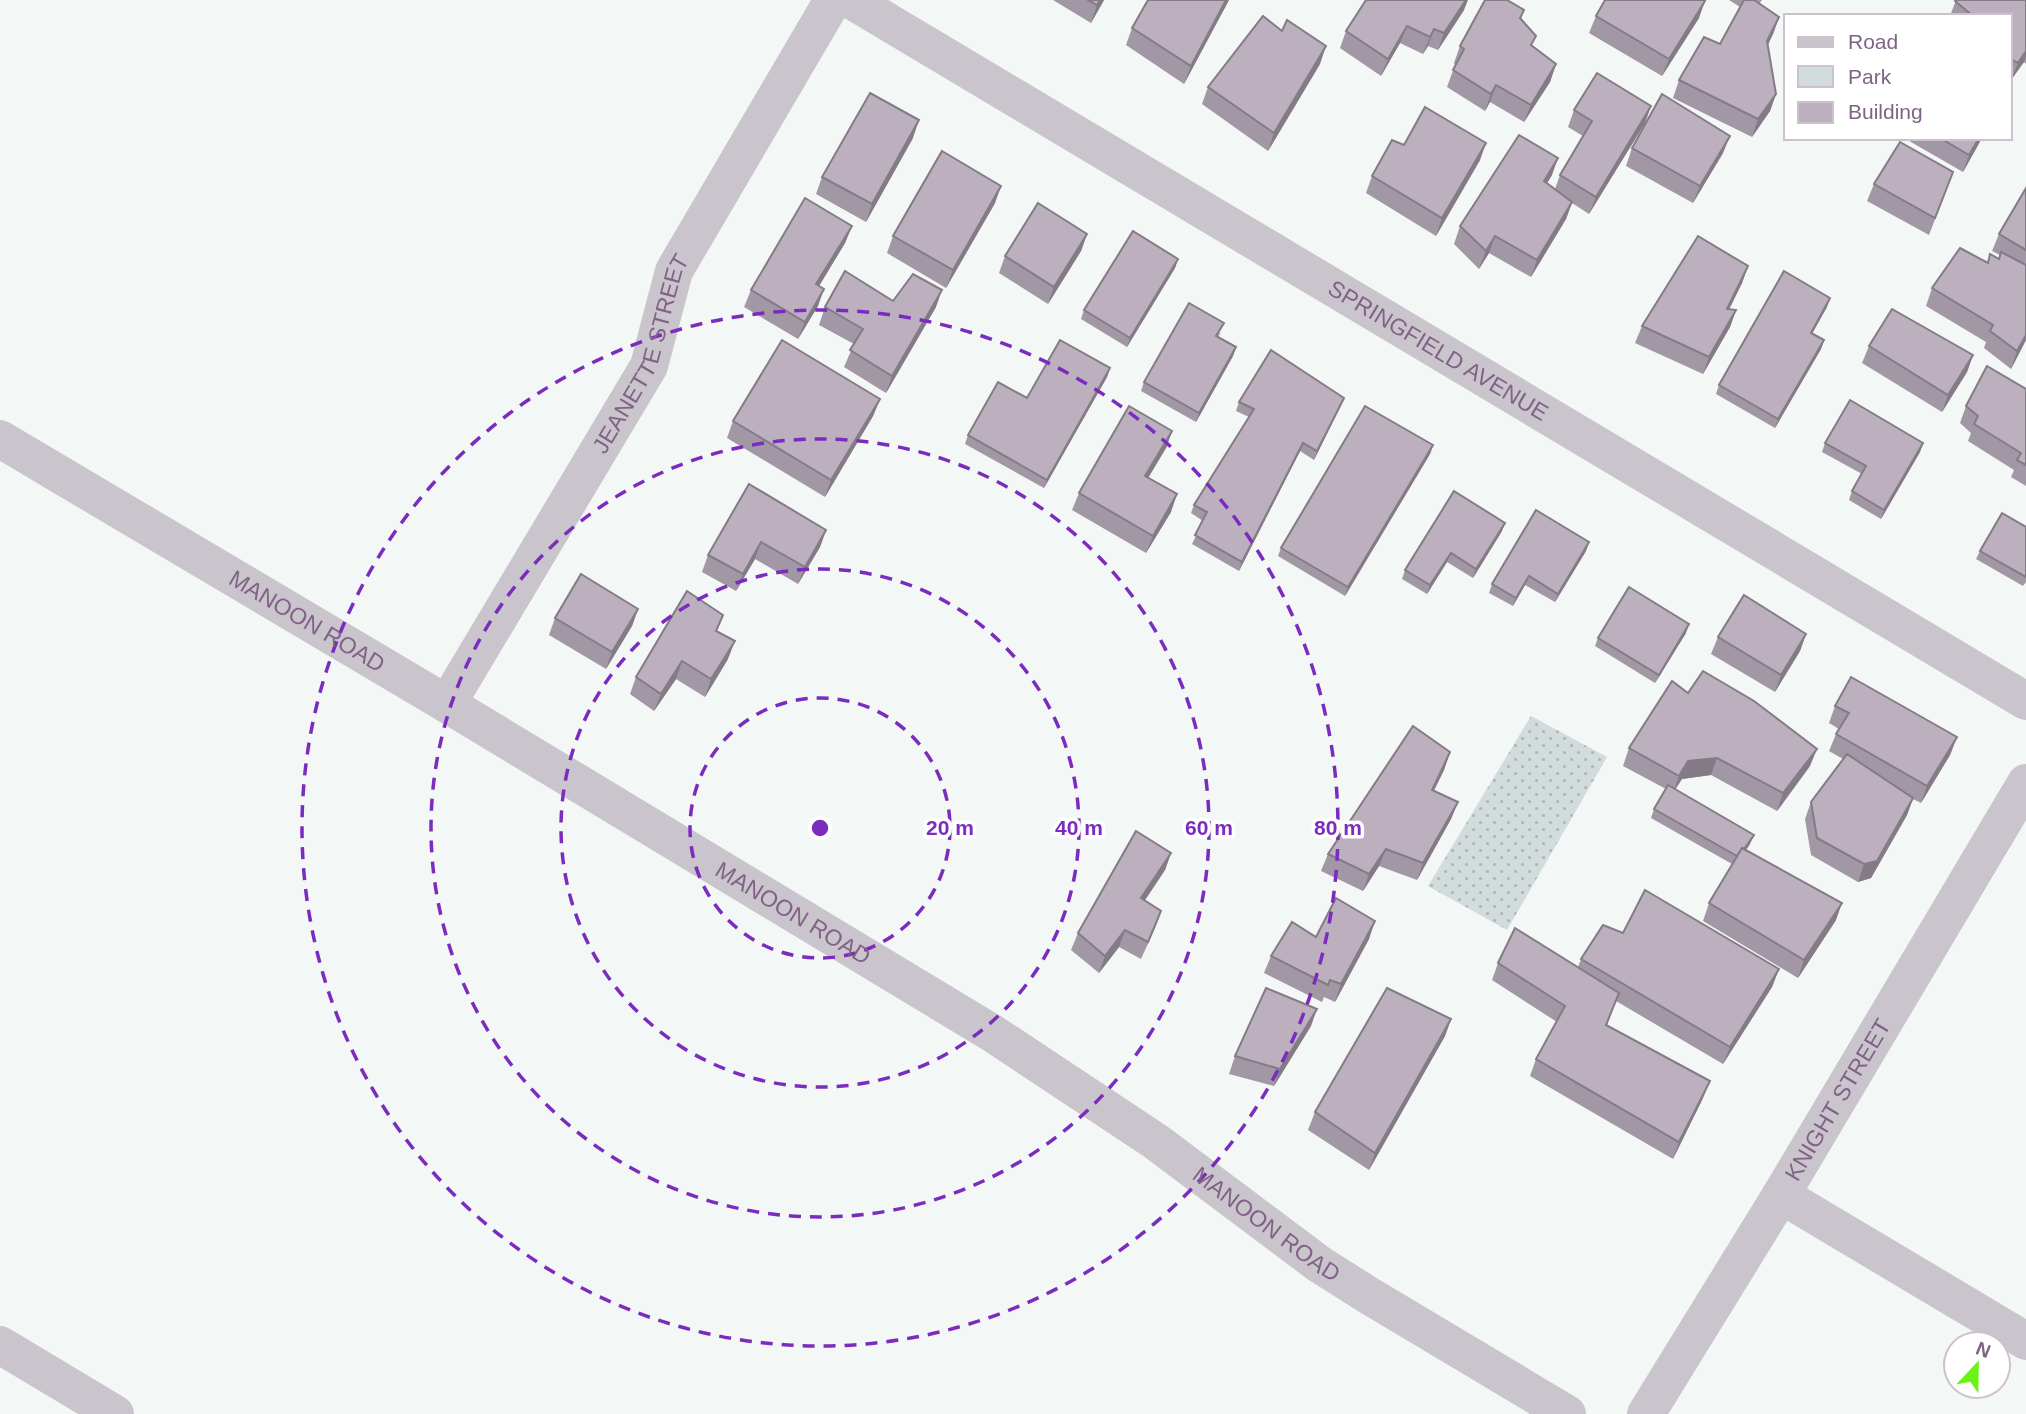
<svg xmlns="http://www.w3.org/2000/svg" width="2026" height="1414" font-family="Helvetica,sans-serif">
<style>
.green{fill:url(#green-dots)}
.lines{fill:none;stroke-linecap:round;stroke-linejoin:round}
.street{stroke:#cac4cc;stroke-width:38}
.wall{fill:#a297a4}
.shaded-wall{fill:#847b86}
.building{fill:#bcb0bf;stroke:#847b86;stroke-width:2}
.ring{fill:none;stroke:#7b2cbf;stroke-width:3.5;stroke-dasharray:12 9}
.labels{text-anchor:middle;dominant-baseline:central;stroke-width:7;stroke-linejoin:round;paint-order:stroke}
.street-label{font-size:23px;fill:#816387;stroke:#fff}
.centre{fill:#7b2cbf;stroke:#fff;stroke-width:3.5}
.ring-label{font-size:21px;text-anchor:middle;font-weight:bold;fill:#7b2cbf;stroke:#fff;stroke-width:7;stroke-linejoin:round;paint-order:stroke}
</style>
<defs>
<pattern id="green-dots" width="8" height="8" patternUnits="userSpaceOnUse" patternTransform="scale(1.75)"><rect width="8" height="8" fill="#d2dcdc"/><path d="M2 2h.1M6 6h.1" fill="none" stroke="#b0b6b8" stroke-width="1.8" stroke-linecap="round"/></pattern>
</defs>
<rect width="100%" height="100%" fill="#f3f7f5"/>
<!-- green -->
<path class="green" d="M 1531,716 L 1607,757 L 1507,930 L 1428,886 Z"/>
<g class="lines">
<!-- street -->
<g class="street">
<path id="s1" d="M 851,0 L 2026,701"/>
<path id="s2" d="M 0,439 L 447,704 L 992,1033 L 1155,1141 L 1319,1264 L 1368,1295 L 1567,1414"/>
<path id="s3" d="M 447,704 L 649,366 L 674,271 L 833,0"/>
<path d="M 1781,1195 L 2026,1341"/>
<path d="M 0,1345 L 115,1414"/>
<path id="s4" d="M 1646,1414 L 1781,1195 L 2026,783"/>
</g>
</g>
<!-- wall -->
<g class="wall">
<path d="M 1053,0 L 1104,0 L 1091,23 Z"/>
<path d="M 1229,0 L 1184,84 L 1126,45 L 1132,28 Z"/>
<path d="M 1729,0 L 1762,0 L 1759,4 L 1779,17 L 1773,34 L 1768,45 L 1776,94 L 1770,111 L 1752,137 L 1673,98 L 1679,80 L 1720,44 L 1740,7 Z"/>
<path d="M 1956,0 L 2026,0 L 2026,64 L 2024,62 L 2011,80 L 2010,80 L 2010,16 L 1950,16 Z"/>
<path d="M 1464,10 L 1438,50 L 1428,46 L 1423,54 L 1400,43 L 1381,76 L 1340,48 L 1346,31 Z"/>
<path d="M 1524,10 L 1521,19 L 1532,46 L 1556,64 L 1550,82 L 1524,122 L 1490,102 L 1485,111 L 1447,87 L 1455,65 L 1454,63 L 1460,46 Z"/>
<path d="M 1596,16 L 1699,18 L 1662,76 L 1589,33 Z"/>
<path d="M 1320,64 L 1268,151 L 1202,104 L 1208,87 Z"/>
<path d="M 1651,106 L 1645,123 L 1589,214 L 1572,203 L 1566,219 L 1531,277 L 1489,253 L 1479,269 L 1454,244 L 1460,226 L 1552,175 L 1547,183 L 1555,189 L 1560,175 L 1583,136 L 1568,127 L 1574,110 Z"/>
<path d="M 913,138 L 866,222 L 816,194 L 822,177 Z"/>
<path d="M 1904,138 L 1982,138 L 1963,172 Z"/>
<path d="M 1404,145 L 1480,160 L 1436,236 L 1366,193 L 1372,176 Z"/>
<path d="M 1632,148 L 1723,153 L 1693,203 L 1626,166 Z"/>
<path d="M 1953,172 L 1929,235 L 1867,201 L 1874,184 Z"/>
<path d="M 2026,188 L 2026,340 L 2011,369 L 1984,348 L 1986,342 L 1926,306 L 1932,288 L 1987,262 L 1998,259 L 2000,255 L 1992,251 L 1999,234 Z"/>
<path d="M 995,203 L 946,288 L 887,253 L 893,236 Z"/>
<path d="M 852,226 L 845,243 L 819,286 L 818,306 L 798,339 L 744,307 L 751,290 Z"/>
<path d="M 1087,234 L 1081,251 L 1048,304 L 999,273 L 1005,256 Z"/>
<path d="M 1178,259 L 1175,268 L 1127,347 L 1081,319 L 1084,310 Z"/>
<path d="M 1748,266 L 1742,283 L 1729,309 L 1736,310 L 1730,327 L 1703,374 L 1635,343 L 1642,326 Z"/>
<path d="M 893,301 L 936,307 L 886,393 L 844,367 L 854,344 L 819,325 L 825,307 Z"/>
<path d="M 1827,307 L 1812,334 L 1824,340 L 1821,349 L 1775,428 L 1716,394 L 1719,385 Z"/>
<path d="M 1221,332 L 1218,337 L 1236,347 L 1233,356 L 1196,422 L 1141,391 L 1144,382 Z"/>
<path d="M 1869,346 L 1973,355 L 1967,372 L 1942,412 L 1862,363 Z"/>
<path d="M 1110,368 L 1107,377 L 1044,488 L 965,444 L 968,435 L 1027,398 Z"/>
<path d="M 2026,389 L 2026,486 L 2011,477 L 2014,470 L 1968,441 L 1971,433 L 1960,423 L 1966,406 Z"/>
<path d="M 1344,398 L 1340,407 L 1314,460 L 1300,451 L 1239,571 L 1192,544 L 1203,521 L 1191,513 L 1194,505 L 1249,417 L 1236,411 L 1239,402 Z"/>
<path d="M 880,399 L 873,416 L 825,497 L 727,438 L 733,421 Z"/>
<path d="M 1172,431 L 1166,448 L 1148,478 L 1171,512 L 1146,553 L 1072,510 L 1079,493 Z"/>
<path d="M 1825,443 L 1923,443 L 1920,452 L 1881,519 L 1849,500 L 1852,491 L 1862,474 L 1822,452 Z"/>
<path d="M 1433,445 L 1430,454 L 1345,596 L 1278,556 L 1281,548 Z"/>
<path d="M 749,484 L 826,530 L 820,547 L 798,584 L 755,559 L 736,591 L 702,572 L 708,555 Z"/>
<path d="M 2026,527 L 2026,582 L 2023,586 L 1976,559 L 1980,551 Z"/>
<path d="M 1502,531 L 1473,578 L 1447,562 L 1427,594 L 1402,579 L 1405,570 Z"/>
<path d="M 1586,551 L 1555,602 L 1525,585 L 1513,606 L 1489,593 L 1492,584 Z"/>
<path d="M 638,609 L 632,626 L 606,669 L 549,635 L 555,618 Z"/>
<path d="M 717,631 L 728,659 L 705,697 L 676,679 L 654,711 L 630,694 L 636,677 Z"/>
<path d="M 1686,633 L 1655,683 L 1595,646 L 1598,638 Z"/>
<path d="M 1806,634 L 1800,651 L 1775,692 L 1711,654 L 1718,637 Z"/>
<path d="M 1688,693 L 1810,766 L 1777,811 L 1711,775 L 1682,779 L 1675,789 L 1750,844 L 1746,850 L 1836,920 L 1798,978 L 1703,921 L 1709,903 L 1732,864 L 1651,818 L 1654,809 L 1666,789 L 1623,766 L 1629,748 Z"/>
<path d="M 1835,706 L 1957,737 L 1950,755 L 1921,803 L 1913,799 L 1907,815 L 1871,878 L 1858,882 L 1811,855 L 1805,819 L 1811,802 L 1843,759 L 1829,751 L 1836,734 L 1839,729 L 1829,723 Z"/>
<path d="M 1450,752 L 1444,770 L 1434,791 L 1458,802 L 1451,819 L 1417,880 L 1379,866 L 1363,891 L 1321,871 L 1328,854 Z"/>
<path d="M 1171,853 L 1165,870 L 1145,900 L 1161,911 L 1141,959 L 1119,947 L 1099,973 L 1071,950 L 1078,933 Z"/>
<path d="M 1623,933 L 1779,969 L 1772,987 L 1723,1064 L 1616,1001 L 1607,1025 L 1703,1098 L 1673,1159 L 1530,1076 L 1536,1059 L 1557,1022 L 1492,980 L 1498,963 L 1578,967 L 1581,959 Z"/>
<path d="M 1316,937 L 1369,939 L 1335,1002 L 1324,997 L 1322,1002 L 1264,973 L 1271,956 Z"/>
<path d="M 1451,1019 L 1445,1036 L 1369,1170 L 1308,1130 L 1315,1112 Z"/>
<path d="M 1311,1026 L 1274,1086 L 1229,1074 L 1235,1056 Z"/>
</g>
<!-- shaded-wall -->
<g class="shaded-wall">
<path d="M 1100,0 L 1104,0 L 1091,23 L 1097,5 Z"/>
<path d="M 1226,0 L 1229,0 L 1184,84 L 1191,66 Z"/>
<path d="M 1466,0 L 1468,0 L 1464,10 L 1438,50 L 1444,33 Z"/>
<path d="M 1705,1 L 1699,18 L 1662,76 L 1669,59 Z"/>
<path d="M 1779,17 L 1773,34 L 1761,58 L 1767,41 Z"/>
<path d="M 1407,26 L 1400,43 L 1381,76 L 1388,59 Z"/>
<path d="M 1434,29 L 1428,46 L 1423,54 L 1430,37 Z"/>
<path d="M 1326,46 L 1320,64 L 1268,151 L 1274,133 Z"/>
<path d="M 2026,51 L 2026,56 L 2024,62 L 2011,80 L 2018,63 Z"/>
<path d="M 1556,64 L 1550,82 L 1524,122 L 1531,105 Z"/>
<path d="M 1496,85 L 1490,102 L 1485,111 L 1491,94 Z"/>
<path d="M 1776,94 L 1770,111 L 1752,137 L 1758,119 Z"/>
<path d="M 1651,106 L 1645,123 L 1589,214 L 1596,197 Z"/>
<path d="M 919,120 L 913,138 L 866,222 L 872,204 Z"/>
<path d="M 1730,136 L 1723,153 L 1693,203 L 1700,186 Z"/>
<path d="M 1979,138 L 1982,138 L 1963,172 L 1969,155 Z"/>
<path d="M 1486,143 L 1480,160 L 1436,236 L 1442,218 Z"/>
<path d="M 1558,158 L 1552,175 L 1538,198 L 1544,181 Z"/>
<path d="M 1001,186 L 995,203 L 946,288 L 953,270 Z"/>
<path d="M 1572,202 L 1566,219 L 1531,277 L 1537,260 Z"/>
<path d="M 852,226 L 845,243 L 810,301 L 816,284 Z"/>
<path d="M 1087,234 L 1081,251 L 1048,304 L 1054,287 Z"/>
<path d="M 1495,236 L 1489,253 L 1479,269 L 1486,251 Z"/>
<path d="M 1178,259 L 1175,268 L 1127,347 L 1130,338 Z"/>
<path d="M 1748,266 L 1742,283 L 1721,326 L 1727,309 Z"/>
<path d="M 824,289 L 818,306 L 798,339 L 805,322 Z"/>
<path d="M 942,290 L 936,307 L 886,393 L 892,376 Z"/>
<path d="M 1830,298 L 1827,307 L 1807,342 L 1811,333 Z"/>
<path d="M 1736,310 L 1730,327 L 1703,374 L 1709,357 Z"/>
<path d="M 2026,335 L 2026,340 L 2011,369 L 2017,351 Z"/>
<path d="M 1824,340 L 1821,349 L 1775,428 L 1778,419 Z"/>
<path d="M 1236,347 L 1233,356 L 1196,422 L 1199,413 Z"/>
<path d="M 1973,355 L 1967,372 L 1942,412 L 1948,395 Z"/>
<path d="M 1110,368 L 1107,377 L 1044,488 L 1047,480 Z"/>
<path d="M 1344,398 L 1340,407 L 1314,460 L 1317,451 Z"/>
<path d="M 880,399 L 873,416 L 825,497 L 831,480 Z"/>
<path d="M 1172,431 L 1166,448 L 1139,493 L 1145,476 Z"/>
<path d="M 1303,443 L 1300,451 L 1239,571 L 1242,562 Z"/>
<path d="M 1923,443 L 1920,452 L 1881,519 L 1884,510 Z"/>
<path d="M 1433,445 L 1430,454 L 1345,596 L 1348,587 Z"/>
<path d="M 1177,494 L 1171,512 L 1146,553 L 1153,536 Z"/>
<path d="M 1505,523 L 1502,531 L 1473,578 L 1476,569 Z"/>
<path d="M 826,530 L 820,547 L 798,584 L 805,567 Z"/>
<path d="M 761,542 L 755,559 L 736,591 L 743,574 Z"/>
<path d="M 1589,542 L 1586,551 L 1555,602 L 1558,594 Z"/>
<path d="M 1451,553 L 1447,562 L 1427,594 L 1430,585 Z"/>
<path d="M 1529,576 L 1525,585 L 1513,606 L 1516,598 Z"/>
<path d="M 638,609 L 632,626 L 606,669 L 612,652 Z"/>
<path d="M 1689,624 L 1686,633 L 1655,683 L 1659,675 Z"/>
<path d="M 1806,634 L 1800,651 L 1775,692 L 1781,675 Z"/>
<path d="M 735,641 L 728,659 L 705,697 L 711,679 Z"/>
<path d="M 682,661 L 676,679 L 654,711 L 661,694 Z"/>
<path d="M 1957,737 L 1950,755 L 1921,803 L 1927,786 Z"/>
<path d="M 1817,749 L 1810,766 L 1777,811 L 1783,793 Z"/>
<path d="M 1450,752 L 1444,770 L 1425,807 L 1432,790 Z"/>
<path d="M 1717,758 L 1711,775 L 1682,779 L 1673,793 L 1679,776 L 1688,761 Z"/>
<path d="M 1913,798 L 1907,815 L 1871,878 L 1858,882 L 1864,864 Z"/>
<path d="M 1458,802 L 1451,819 L 1417,880 L 1423,863 Z"/>
<path d="M 1754,835 L 1750,844 L 1735,865 L 1739,857 Z"/>
<path d="M 1386,849 L 1379,866 L 1363,891 L 1369,874 Z"/>
<path d="M 1171,853 L 1165,870 L 1135,915 L 1141,898 Z"/>
<path d="M 1842,903 L 1836,920 L 1798,978 L 1804,960 Z"/>
<path d="M 1161,911 L 1155,928 L 1141,959 L 1148,942 Z"/>
<path d="M 1375,921 L 1369,939 L 1335,1002 L 1341,984 Z"/>
<path d="M 1125,930 L 1119,947 L 1099,973 L 1105,956 Z"/>
<path d="M 1779,969 L 1772,987 L 1723,1064 L 1730,1047 Z"/>
<path d="M 1317,1009 L 1311,1026 L 1274,1086 L 1280,1069 Z"/>
<path d="M 1451,1019 L 1445,1036 L 1369,1170 L 1375,1153 Z"/>
<path d="M 1710,1081 L 1703,1098 L 1673,1159 L 1679,1142 Z"/>
</g>
<!-- building -->
<g class="building">
<path d="M 1088,0 L 1100,0 L 1097,5 Z"/>
<path d="M 1148,0 L 1226,0 L 1191,66 L 1132,28 Z"/>
<path d="M 1366,0 L 1466,0 L 1444,33 L 1434,29 L 1430,37 L 1407,26 L 1388,59 L 1346,31 Z"/>
<path d="M 1485,0 L 1507,0 L 1524,10 L 1520,18 L 1536,36 L 1531,45 L 1556,64 L 1531,105 L 1496,85 L 1491,94 L 1453,70 L 1464,49 L 1460,46 Z"/>
<path d="M 1605,0 L 1703,0 L 1705,1 L 1669,59 L 1596,16 Z"/>
<path d="M 1744,0 L 1754,0 L 1779,17 L 1767,41 L 1776,94 L 1758,119 L 1679,80 L 1704,37 L 1720,44 Z"/>
<path d="M 1956,0 L 2026,0 L 2026,51 L 2018,63 L 2010,59 L 2010,16 L 1973,16 L 1955,1 Z"/>
<path d="M 1263,16 L 1282,31 L 1287,20 L 1326,46 L 1274,133 L 1208,87 Z"/>
<path d="M 1597,73 L 1651,106 L 1596,197 L 1560,175 L 1592,121 L 1574,110 Z"/>
<path d="M 870,93 L 919,120 L 872,204 L 822,177 Z"/>
<path d="M 1662,94 L 1730,136 L 1700,186 L 1632,148 Z"/>
<path d="M 1425,107 L 1486,143 L 1442,218 L 1372,176 L 1392,140 L 1404,145 Z"/>
<path d="M 1519,135 L 1558,158 L 1544,181 L 1572,202 L 1537,260 L 1495,236 L 1486,251 L 1460,226 Z"/>
<path d="M 1940,138 L 1979,138 L 1969,155 Z"/>
<path d="M 1900,142 L 1953,172 L 1935,218 L 1874,184 Z"/>
<path d="M 942,151 L 1001,186 L 953,270 L 893,236 Z"/>
<path d="M 2026,188 L 2026,250 L 1999,234 Z"/>
<path d="M 805,198 L 852,226 L 816,284 L 824,289 L 805,322 L 751,290 Z"/>
<path d="M 1038,203 L 1087,234 L 1054,287 L 1005,256 Z"/>
<path d="M 1133,231 L 1178,259 L 1130,338 L 1084,310 Z"/>
<path d="M 1698,236 L 1748,266 L 1727,309 L 1736,310 L 1709,357 L 1642,326 Z"/>
<path d="M 1960,248 L 1988,263 L 1990,254 L 1999,259 L 2001,252 L 2026,265 L 2026,335 L 2017,351 L 1990,331 L 1993,325 L 1932,288 Z"/>
<path d="M 845,271 L 893,301 L 913,274 L 942,290 L 892,376 L 850,350 L 863,329 L 825,307 Z"/>
<path d="M 1784,271 L 1830,298 L 1811,333 L 1824,340 L 1778,419 L 1719,385 Z"/>
<path d="M 1189,303 L 1224,323 L 1216,336 L 1236,347 L 1199,413 L 1144,382 Z"/>
<path d="M 1892,309 L 1973,355 L 1948,395 L 1869,346 Z"/>
<path d="M 782,340 L 880,399 L 831,480 L 733,421 Z"/>
<path d="M 1060,340 L 1110,368 L 1047,480 L 968,435 L 998,382 L 1027,398 Z"/>
<path d="M 1271,350 L 1344,398 L 1317,451 L 1303,443 L 1242,562 L 1195,535 L 1207,512 L 1194,505 L 1254,409 L 1239,402 Z"/>
<path d="M 1987,366 L 2026,389 L 2026,465 L 2017,460 L 2021,453 L 1974,424 L 1978,416 L 1966,406 Z"/>
<path d="M 1850,400 L 1923,443 L 1884,510 L 1852,491 L 1866,466 L 1825,443 Z"/>
<path d="M 1129,406 L 1172,431 L 1145,476 L 1177,494 L 1153,536 L 1079,493 Z"/>
<path d="M 1365,406 L 1433,445 L 1348,587 L 1281,548 Z"/>
<path d="M 749,484 L 826,530 L 805,567 L 761,542 L 743,574 L 708,555 Z"/>
<path d="M 1454,491 L 1505,523 L 1476,569 L 1451,553 L 1430,585 L 1405,570 Z"/>
<path d="M 1536,510 L 1589,542 L 1558,594 L 1529,576 L 1516,598 L 1492,584 Z"/>
<path d="M 2002,513 L 2026,527 L 2026,577 L 1980,551 Z"/>
<path d="M 581,574 L 638,609 L 612,652 L 555,618 Z"/>
<path d="M 1629,587 L 1689,624 L 1659,675 L 1598,638 Z"/>
<path d="M 687,591 L 723,615 L 716,631 L 735,641 L 711,679 L 682,661 L 661,694 L 636,677 Z"/>
<path d="M 1744,595 L 1806,634 L 1781,675 L 1718,637 Z"/>
<path d="M 1703,671 L 1754,701 L 1817,749 L 1783,793 L 1717,758 L 1688,761 L 1679,776 L 1629,748 L 1672,681 L 1688,693 Z"/>
<path d="M 1851,677 L 1957,737 L 1927,786 L 1836,734 L 1849,713 L 1835,706 Z"/>
<path d="M 1413,726 L 1450,752 L 1432,790 L 1458,802 L 1423,863 L 1386,849 L 1369,874 L 1328,854 Z"/>
<path d="M 1847,754 L 1913,798 L 1877,861 L 1864,864 L 1817,838 L 1811,802 Z"/>
<path d="M 1668,785 L 1754,835 L 1744,849 L 1742,848 L 1737,856 L 1654,809 Z"/>
<path d="M 1136,831 L 1171,853 L 1141,898 L 1161,911 L 1148,942 L 1125,930 L 1105,956 L 1078,933 Z"/>
<path d="M 1742,848 L 1842,903 L 1804,960 L 1709,903 Z"/>
<path d="M 1645,890 L 1779,969 L 1730,1047 L 1581,959 L 1603,925 L 1623,933 Z"/>
<path d="M 1336,898 L 1375,921 L 1341,984 L 1330,980 L 1328,985 L 1271,956 L 1292,922 L 1316,937 Z"/>
<path d="M 1515,928 L 1619,993 L 1606,1025 L 1710,1081 L 1679,1142 L 1536,1059 L 1565,1006 L 1498,963 Z"/>
<path d="M 1266,988 L 1317,1009 L 1280,1069 L 1235,1056 Z"/>
<path d="M 1387,988 L 1451,1019 L 1375,1153 L 1315,1112 Z"/>
</g>
<!-- distance rings -->
<g class="ring">
<circle cx="820" cy="828" r="130"/>
<circle cx="820" cy="828" r="259"/>
<circle cx="820" cy="828" r="389"/>
<circle cx="820" cy="828" r="518"/>
</g>
<g class="labels">
<!-- street labels -->
<g class="street-label">
<text stroke="none"><textPath href="#s1" startOffset="684">SPRINGFIELD AVENUE</textPath></text>
<text stroke="none"><textPath href="#s3" startOffset="402">JEANETTE STREET</textPath></text>
<text stroke="none"><textPath href="#s2" startOffset="357">MANOON ROAD</textPath></text>
<text stroke="none"><textPath href="#s2" startOffset="924">MANOON ROAD</textPath></text>
<text stroke="none"><textPath href="#s4" startOffset="368">KNIGHT STREET</textPath></text>
<text stroke="none"><textPath href="#s2" startOffset="1491">MANOON ROAD</textPath></text>
</g>
</g>
<circle cx="820" cy="828" r="10" class="centre"/>
<g class="ring-label">
<text x="950" y="835">20 m</text>
<text x="1079" y="835">40 m</text>
<text x="1209" y="835">60 m</text>
<text x="1338" y="835">80 m</text>
</g>
<!-- legend -->
<rect x="1784" y="14" width="228" height="126" fill="#ffffff" stroke="#cdc1cf" stroke-width="2"/>
<rect x="1798" y="37" width="35" height="10" fill="#cac4cc" stroke="#cdc1cf" stroke-width="2"/>
<text x="1848" y="49" font-size="21" fill="#816387">Road</text>
<rect x="1798" y="66" width="35" height="21" fill="#d2dcdc" stroke="#cdc1cf" stroke-width="2"/>
<text x="1848" y="84" font-size="21" fill="#816387">Park</text>
<rect x="1798" y="102" width="35" height="21" fill="#bcb0bf" stroke="#cdc1cf" stroke-width="2"/>
<text x="1848" y="119" font-size="21" fill="#816387">Building</text>
<!-- north arrow -->
<g transform="translate(1977 1365) rotate(22)"><circle r="33" fill="#ffffff" stroke="#cdc1cf" stroke-width="2"/>
<path d="M0-5L12 26L0 18L-12 26Z" fill="#6bf317"/>
<text y="-10" font-size="19" font-weight="bold" text-anchor="middle" fill="#816387">N</text>
</g>
</svg>
